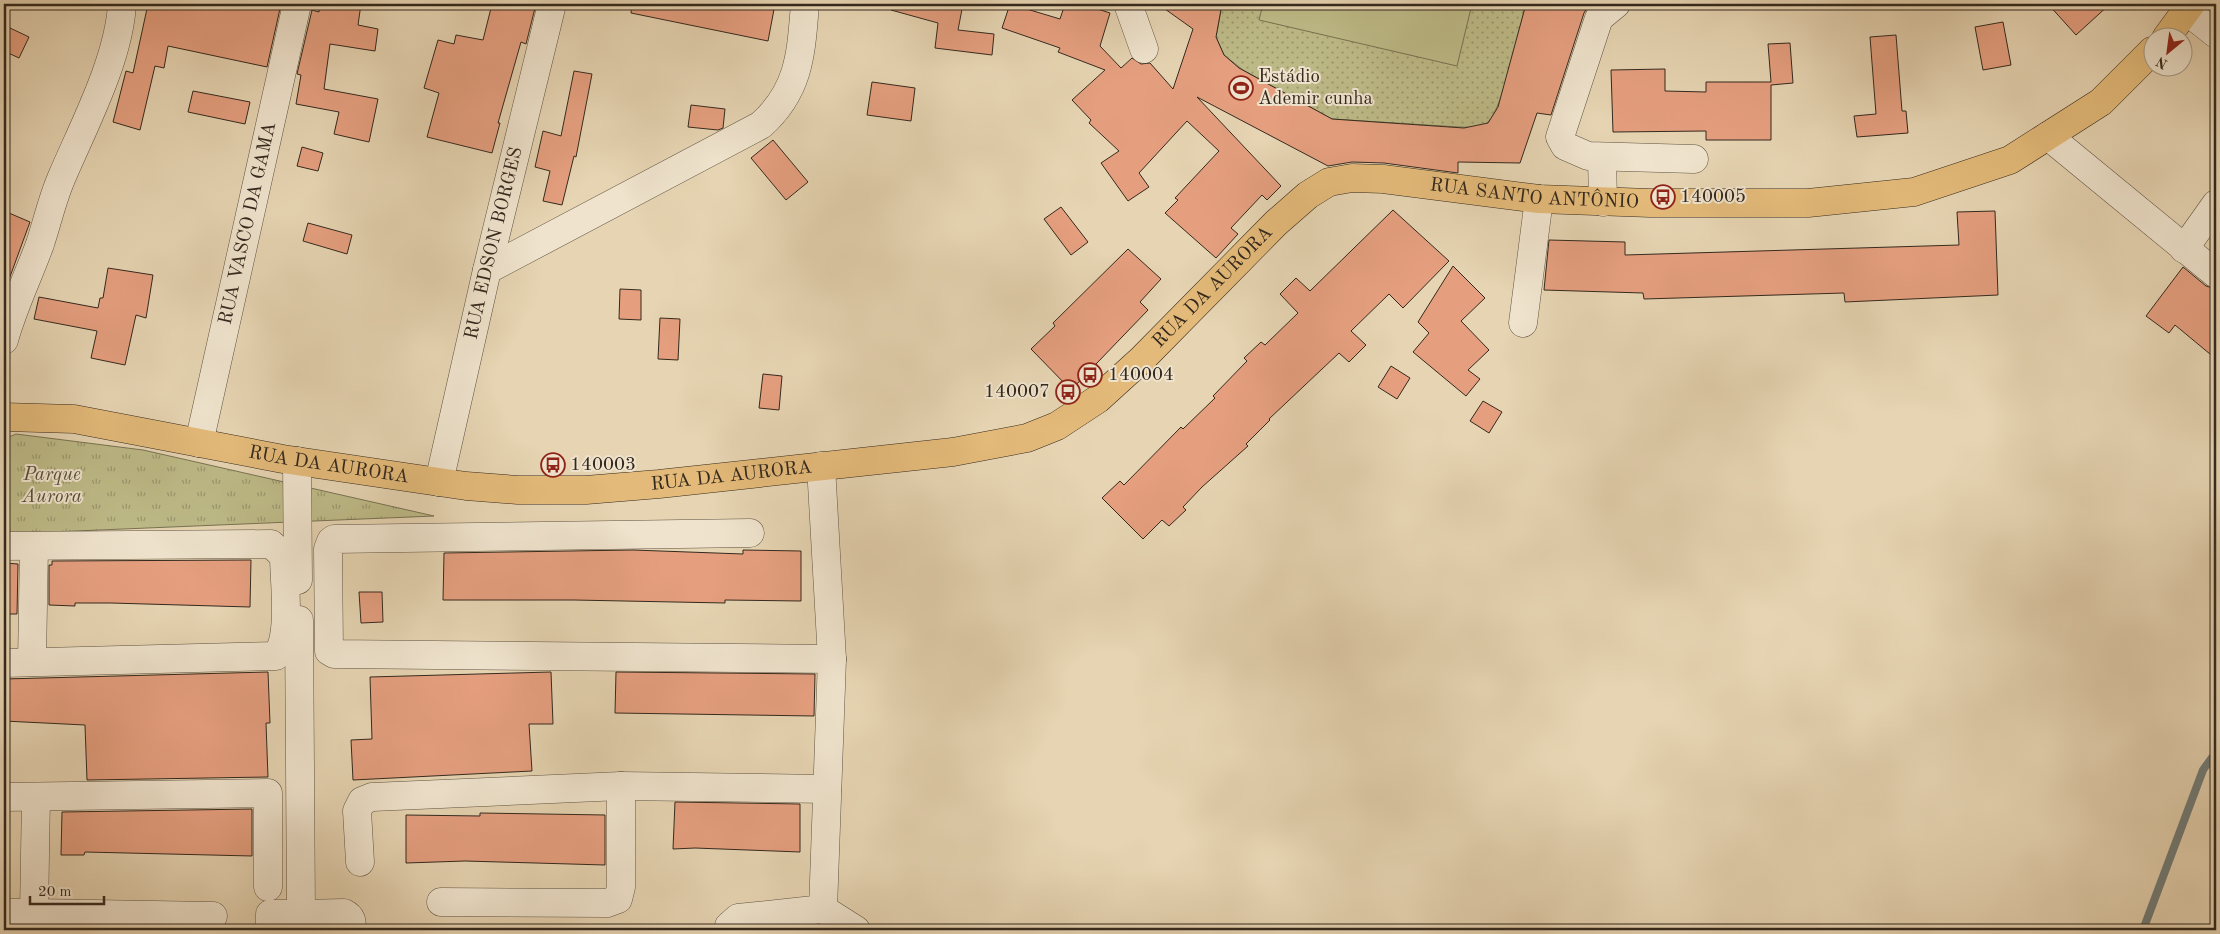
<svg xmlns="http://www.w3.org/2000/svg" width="2220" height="934" font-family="'Old Standard TT',serif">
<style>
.grass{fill:url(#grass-dots);stroke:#787252}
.park{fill:url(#park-tufts);stroke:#787252}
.pitch{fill:#bdba87;stroke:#787252}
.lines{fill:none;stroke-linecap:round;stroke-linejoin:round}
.stream{stroke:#727d7a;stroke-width:8}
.building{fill:#e59f7f;stroke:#34291e}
.minor-casing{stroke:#605443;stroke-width:29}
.major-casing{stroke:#34291e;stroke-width:29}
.minor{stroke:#efe3cd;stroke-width:28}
.major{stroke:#e3ba79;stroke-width:28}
.labels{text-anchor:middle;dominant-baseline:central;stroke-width:4;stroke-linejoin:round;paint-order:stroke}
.poi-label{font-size:19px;fill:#34291e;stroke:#efe3cd;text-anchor:start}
.street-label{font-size:19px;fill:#34291e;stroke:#efe3cd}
.park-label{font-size:19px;font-style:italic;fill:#564d38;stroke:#efe3cd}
</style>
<defs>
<pattern id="grass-dots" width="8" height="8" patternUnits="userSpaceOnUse" patternTransform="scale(1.25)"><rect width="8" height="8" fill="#bdba87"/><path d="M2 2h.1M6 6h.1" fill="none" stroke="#9a976e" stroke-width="1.8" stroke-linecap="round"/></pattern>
<pattern id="park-tufts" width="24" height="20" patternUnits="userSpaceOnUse" patternTransform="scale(1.25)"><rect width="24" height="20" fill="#bdba87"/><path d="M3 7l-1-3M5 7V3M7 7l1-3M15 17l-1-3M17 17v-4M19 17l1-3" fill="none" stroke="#9a976e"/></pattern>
</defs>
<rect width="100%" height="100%" fill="#e6d4b2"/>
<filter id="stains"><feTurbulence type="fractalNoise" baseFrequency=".004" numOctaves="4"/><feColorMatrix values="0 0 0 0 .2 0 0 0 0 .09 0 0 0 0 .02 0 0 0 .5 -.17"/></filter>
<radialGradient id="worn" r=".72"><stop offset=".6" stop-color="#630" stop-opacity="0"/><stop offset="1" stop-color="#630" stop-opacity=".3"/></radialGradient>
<!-- grass -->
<path class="grass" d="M 1222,4 L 1526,4 C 1519,29 1504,106 1488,122 C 1482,129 1467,127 1458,127 L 1332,119 L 1243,70 L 1224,55 L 1216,37 Z"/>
<!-- park -->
<path class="park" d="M 16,434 L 143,450 L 434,516 L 4,534 L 4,439 Z"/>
<!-- pitch -->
<path class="pitch" d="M 1263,4 L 1472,4 L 1457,66 L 1259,20 Z"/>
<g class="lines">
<!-- stream -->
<path class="stream" d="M 2143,930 L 2203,770 L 2216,752"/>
</g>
<!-- building -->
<g class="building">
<path d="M 148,4 L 281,4 L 267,67 L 168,46 L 164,68 L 155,66 L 140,130 L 113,122 L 126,71 L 133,73 Z"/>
<path d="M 320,4 L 361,4 L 358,25 L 378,29 L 375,51 L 330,44 L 324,89 L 378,99 L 369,142 L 334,134 L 339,112 L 296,104 L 301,75 L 297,74 L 312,10 L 319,12 Z"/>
<path d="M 492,4 L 536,4 L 526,44 L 521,42 L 498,123 L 500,123 L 492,153 L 427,137 L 439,93 L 424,88 L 438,40 L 454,44 L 456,35 L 483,40 Z"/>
<path d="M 632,4 L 775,4 L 768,41 L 631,13 Z"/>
<path d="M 892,4 L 963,4 L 958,30 L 994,34 L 992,55 L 935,48 L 938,23 L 891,10 Z"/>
<path d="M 1010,4 L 1060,19 L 1065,4 L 1082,4 L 1110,13 L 1100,46 L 1121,68 L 1132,58 L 1141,64 L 1150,63 L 1173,89 L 1193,29 L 1158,4 L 1222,4 L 1216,37 L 1224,55 L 1239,68 L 1332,119 L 1464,128 L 1488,123 L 1498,107 L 1526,4 L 1589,4 L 1584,13 L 1551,115 L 1537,113 L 1520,163 L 1458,162 L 1458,173 L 1384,163 L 1352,162 L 1328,166 L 1197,97 L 1281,186 L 1267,200 L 1262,195 L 1231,228 L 1238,234 L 1216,258 L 1165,213 L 1178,200 L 1175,198 L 1219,151 L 1187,121 L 1139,173 L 1149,187 L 1128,201 L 1101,163 L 1119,151 L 1089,123 L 1091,120 L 1072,100 L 1105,70 L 1058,52 L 1060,48 L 1002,28 Z"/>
<path d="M 2048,4 L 2110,4 L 2076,35 Z"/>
<path d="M 2003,22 L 2011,65 L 1983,70 L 1975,27 Z"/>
<path d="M 10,28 L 29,37 L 19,58 L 4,51 L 4,41 Z"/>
<path d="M 1896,35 L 1902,111 L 1906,111 L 1908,133 L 1857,137 L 1854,116 L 1876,114 L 1870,37 Z"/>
<path d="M 1790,43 L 1793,83 L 1771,85 L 1771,140 L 1706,140 L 1706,131 L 1613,132 L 1611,70 L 1665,69 L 1665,91 L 1706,92 L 1706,82 L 1771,82 L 1768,44 Z"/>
<path d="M 574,71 L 592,74 L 576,157 L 574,156 L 562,205 L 543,201 L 550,171 L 535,167 L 543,131 L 561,136 Z"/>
<path d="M 872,82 L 915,88 L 911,121 L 867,115 Z"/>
<path d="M 193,91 L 250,102 L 245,124 L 188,112 Z"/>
<path d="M 691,105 L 725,109 L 723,128 L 718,130 L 688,127 Z"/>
<path d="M 773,140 L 808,182 L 786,200 L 751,158 Z"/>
<path d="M 302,147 L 323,153 L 318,171 L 297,166 Z"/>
<path d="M 1061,207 L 1088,242 L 1071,255 L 1044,219 Z"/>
<path d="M 1393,210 L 1449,261 L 1403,308 L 1389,294 L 1351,331 L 1366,345 L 1349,362 L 1339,353 L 1269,419 L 1270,420 L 1246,444 L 1248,446 L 1202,487 L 1183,507 L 1186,510 L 1169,526 L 1162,520 L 1143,539 L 1102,498 L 1120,481 L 1124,485 L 1181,427 L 1183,429 L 1215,398 L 1213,396 L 1247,361 L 1244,358 L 1261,342 L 1265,345 L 1298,313 L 1280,294 L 1296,278 L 1310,291 Z"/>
<path d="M 1995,211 L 1998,295 L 1845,302 L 1844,293 L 1644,299 L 1643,293 L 1544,290 L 1549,240 L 1625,242 L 1625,255 L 1959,245 L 1957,212 Z"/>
<path d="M 9,213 L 30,222 L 4,293 L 4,227 Z"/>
<path d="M 308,223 L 352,235 L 347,254 L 303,241 Z"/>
<path d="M 1128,249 L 1161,279 L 1140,302 L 1148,310 L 1071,390 L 1031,349 L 1055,326 L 1053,323 Z"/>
<path d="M 1453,266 L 1485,298 L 1461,321 L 1489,350 L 1468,370 L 1480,379 L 1466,396 L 1413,352 L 1429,333 L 1418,322 Z"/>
<path d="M 2183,267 L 2206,286 L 2216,289 L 2216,359 L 2175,325 L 2169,333 L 2146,316 Z"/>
<path d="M 108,268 L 153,275 L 146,318 L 136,315 L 125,365 L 91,358 L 97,331 L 34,319 L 39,297 L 98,308 L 100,298 L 103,298 Z"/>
<path d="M 620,289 L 641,290 L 641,320 L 619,319 Z"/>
<path d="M 660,318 L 680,319 L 678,360 L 658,359 Z"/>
<path d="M 1391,366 L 1410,378 L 1397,399 L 1378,387 Z"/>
<path d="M 763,374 L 782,376 L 779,410 L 759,408 Z"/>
<path d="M 1483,401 L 1502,412 L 1489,433 L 1470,421 Z"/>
<path d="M 633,550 L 743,554 L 743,550 L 801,551 L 801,601 L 725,600 L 725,603 L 574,600 L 443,600 L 444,553 Z"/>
<path d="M 251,560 L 250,607 L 111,603 L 75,603 L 75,606 L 49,605 L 49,565 L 52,565 L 52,561 Z"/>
<path d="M 4,563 L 18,564 L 17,614 L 4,614 Z"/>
<path d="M 359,592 L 382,592 L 383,622 L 361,623 Z"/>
<path d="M 268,672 L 270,723 L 266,723 L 268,777 L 87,780 L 85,725 L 4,721 L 4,679 Z"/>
<path d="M 551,672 L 553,724 L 529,724 L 532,771 L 353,780 L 351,740 L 372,739 L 370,677 Z"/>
<path d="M 616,672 L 815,674 L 814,716 L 615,713 Z"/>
<path d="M 675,802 L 800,804 L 800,852 L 695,848 L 673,849 Z"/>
<path d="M 252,809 L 252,856 L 85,852 L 84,855 L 61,855 L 62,812 Z"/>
<path d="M 480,813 L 605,815 L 605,865 L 465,861 L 406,863 L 406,815 L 480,816 Z"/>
</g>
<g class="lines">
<!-- minor casing -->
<g class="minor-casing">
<g id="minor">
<path d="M 1128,4 L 1144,49"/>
<path d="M 1616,4 L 1599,18 L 1560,137 L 1565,146 L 1588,156 L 1694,159"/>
<path d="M 2187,11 L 2216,34"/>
<path d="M 2048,136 L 2216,274"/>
<path d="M 1602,157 L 1603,202"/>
<path d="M 2184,249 L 2216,204"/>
<path d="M 487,270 L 761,125 C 800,90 801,53 805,4"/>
<path d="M 1523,323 L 1539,199"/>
<path d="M 4,340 C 13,307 28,277 40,244 C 47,223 52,200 61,179 C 83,127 119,60 122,4"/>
<path id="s1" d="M 199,443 L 297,4"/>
<path d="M 297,461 L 298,580"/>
<path id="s2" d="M 439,482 L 487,270 L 552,4"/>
<path d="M 750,533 L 334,539 L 331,541 L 328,549 L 329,651 L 334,654 L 832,659"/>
<path d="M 4,546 L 271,544 L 284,556 C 284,581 292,637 276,656 L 4,663"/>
<path d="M 299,620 L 301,914 L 344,913 C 352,917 352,921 352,930"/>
<path d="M 32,662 L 34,546"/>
<path d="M 4,797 L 268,793 L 268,887"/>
<path d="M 36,797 L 34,913 L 213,916"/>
<path d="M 360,862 L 357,811 L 362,801 L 372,797 L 621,786 L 827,789"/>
<path d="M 441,902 L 607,903 L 618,899 L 621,887 L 621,786"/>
<path d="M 823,909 L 856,930"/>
<path d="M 4,913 L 34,913"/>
<path d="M 270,930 L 270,914 L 301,914"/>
<path d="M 729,930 L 729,926 L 738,918 L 823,909 L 832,659 L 821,466"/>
</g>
</g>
<!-- major casing -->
<g class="major-casing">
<g id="major">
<path d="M 2166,38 L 2191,4"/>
<path id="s3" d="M 4,417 L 74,419 L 283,459 L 466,486 L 518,490 L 586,490 L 659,484 L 953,452 L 1027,438 L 1057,426 L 1098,399 L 1142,359 L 1276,223 L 1308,195 L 1329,182 L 1352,178 L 1383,179 L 1539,199 L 1650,203 L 1808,203 L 1914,192 L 2010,160 L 2101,102 L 2152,51"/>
</g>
</g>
<!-- minor -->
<use href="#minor" class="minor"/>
<!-- major -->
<use href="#major" class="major"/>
</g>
<!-- icons -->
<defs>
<g id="stadium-ring" transform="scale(1.25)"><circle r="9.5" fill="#efe3cd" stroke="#8f2418" stroke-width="1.5"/><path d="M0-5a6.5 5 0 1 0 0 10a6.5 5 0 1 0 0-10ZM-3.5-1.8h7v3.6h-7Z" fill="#8f2418"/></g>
<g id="bus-ring" transform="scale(1.25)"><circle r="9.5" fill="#efe3cd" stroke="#8f2418" stroke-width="1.5"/><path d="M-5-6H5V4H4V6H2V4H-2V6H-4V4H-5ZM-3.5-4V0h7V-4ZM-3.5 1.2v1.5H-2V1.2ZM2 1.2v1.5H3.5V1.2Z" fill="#8f2418"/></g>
</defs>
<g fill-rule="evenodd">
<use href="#stadium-ring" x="1241" y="88"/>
<use href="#bus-ring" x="1663" y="197"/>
<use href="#bus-ring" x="1090" y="375"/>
<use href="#bus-ring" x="1068" y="392"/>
<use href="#bus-ring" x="553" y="465"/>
</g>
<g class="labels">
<!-- poi labels -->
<g class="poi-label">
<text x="1258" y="77">Estádio<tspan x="1258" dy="22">Ademir cunha</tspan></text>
<text x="1680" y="197">140005</text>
<text x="1108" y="375">140004</text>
<text x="1050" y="392" text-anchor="end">140007</text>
<text x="570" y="465">140003</text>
</g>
<!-- street labels -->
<g class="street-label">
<text stroke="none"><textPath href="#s3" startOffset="1638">RUA SANTO ANTÔNIO</textPath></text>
<text stroke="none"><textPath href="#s1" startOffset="225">RUA VASCO DA GAMA</textPath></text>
<text stroke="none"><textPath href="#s2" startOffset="245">RUA EDSON BORGES</textPath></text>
<text stroke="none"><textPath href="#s3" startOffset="1274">RUA DA AURORA</textPath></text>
<text stroke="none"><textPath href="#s3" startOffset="329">RUA DA AURORA</textPath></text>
<text stroke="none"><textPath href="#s3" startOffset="734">RUA DA AURORA</textPath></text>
</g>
<!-- park labels -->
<g class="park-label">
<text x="52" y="475">Parque<tspan x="52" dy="22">Aurora</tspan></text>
</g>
</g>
<!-- margin -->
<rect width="2220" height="934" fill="none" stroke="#e6d4b2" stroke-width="20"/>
<rect x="5" y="5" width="2210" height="924" fill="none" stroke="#34291e" stroke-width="2.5"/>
<rect x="10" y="10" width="2200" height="914" fill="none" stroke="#34291e"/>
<!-- north arrow -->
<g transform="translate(2168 52) rotate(209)"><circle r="24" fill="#efe3cd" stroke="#a49987"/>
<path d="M0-4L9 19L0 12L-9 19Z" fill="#8f2418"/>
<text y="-8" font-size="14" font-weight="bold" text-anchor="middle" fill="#34291e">N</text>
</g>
<!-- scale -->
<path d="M30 896v8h74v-8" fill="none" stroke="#34291e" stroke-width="2.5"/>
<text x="38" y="896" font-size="15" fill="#34291e" stroke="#efe3cd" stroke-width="4" paint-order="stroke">20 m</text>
<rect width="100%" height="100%" filter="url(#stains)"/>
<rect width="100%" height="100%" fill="url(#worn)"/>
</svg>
